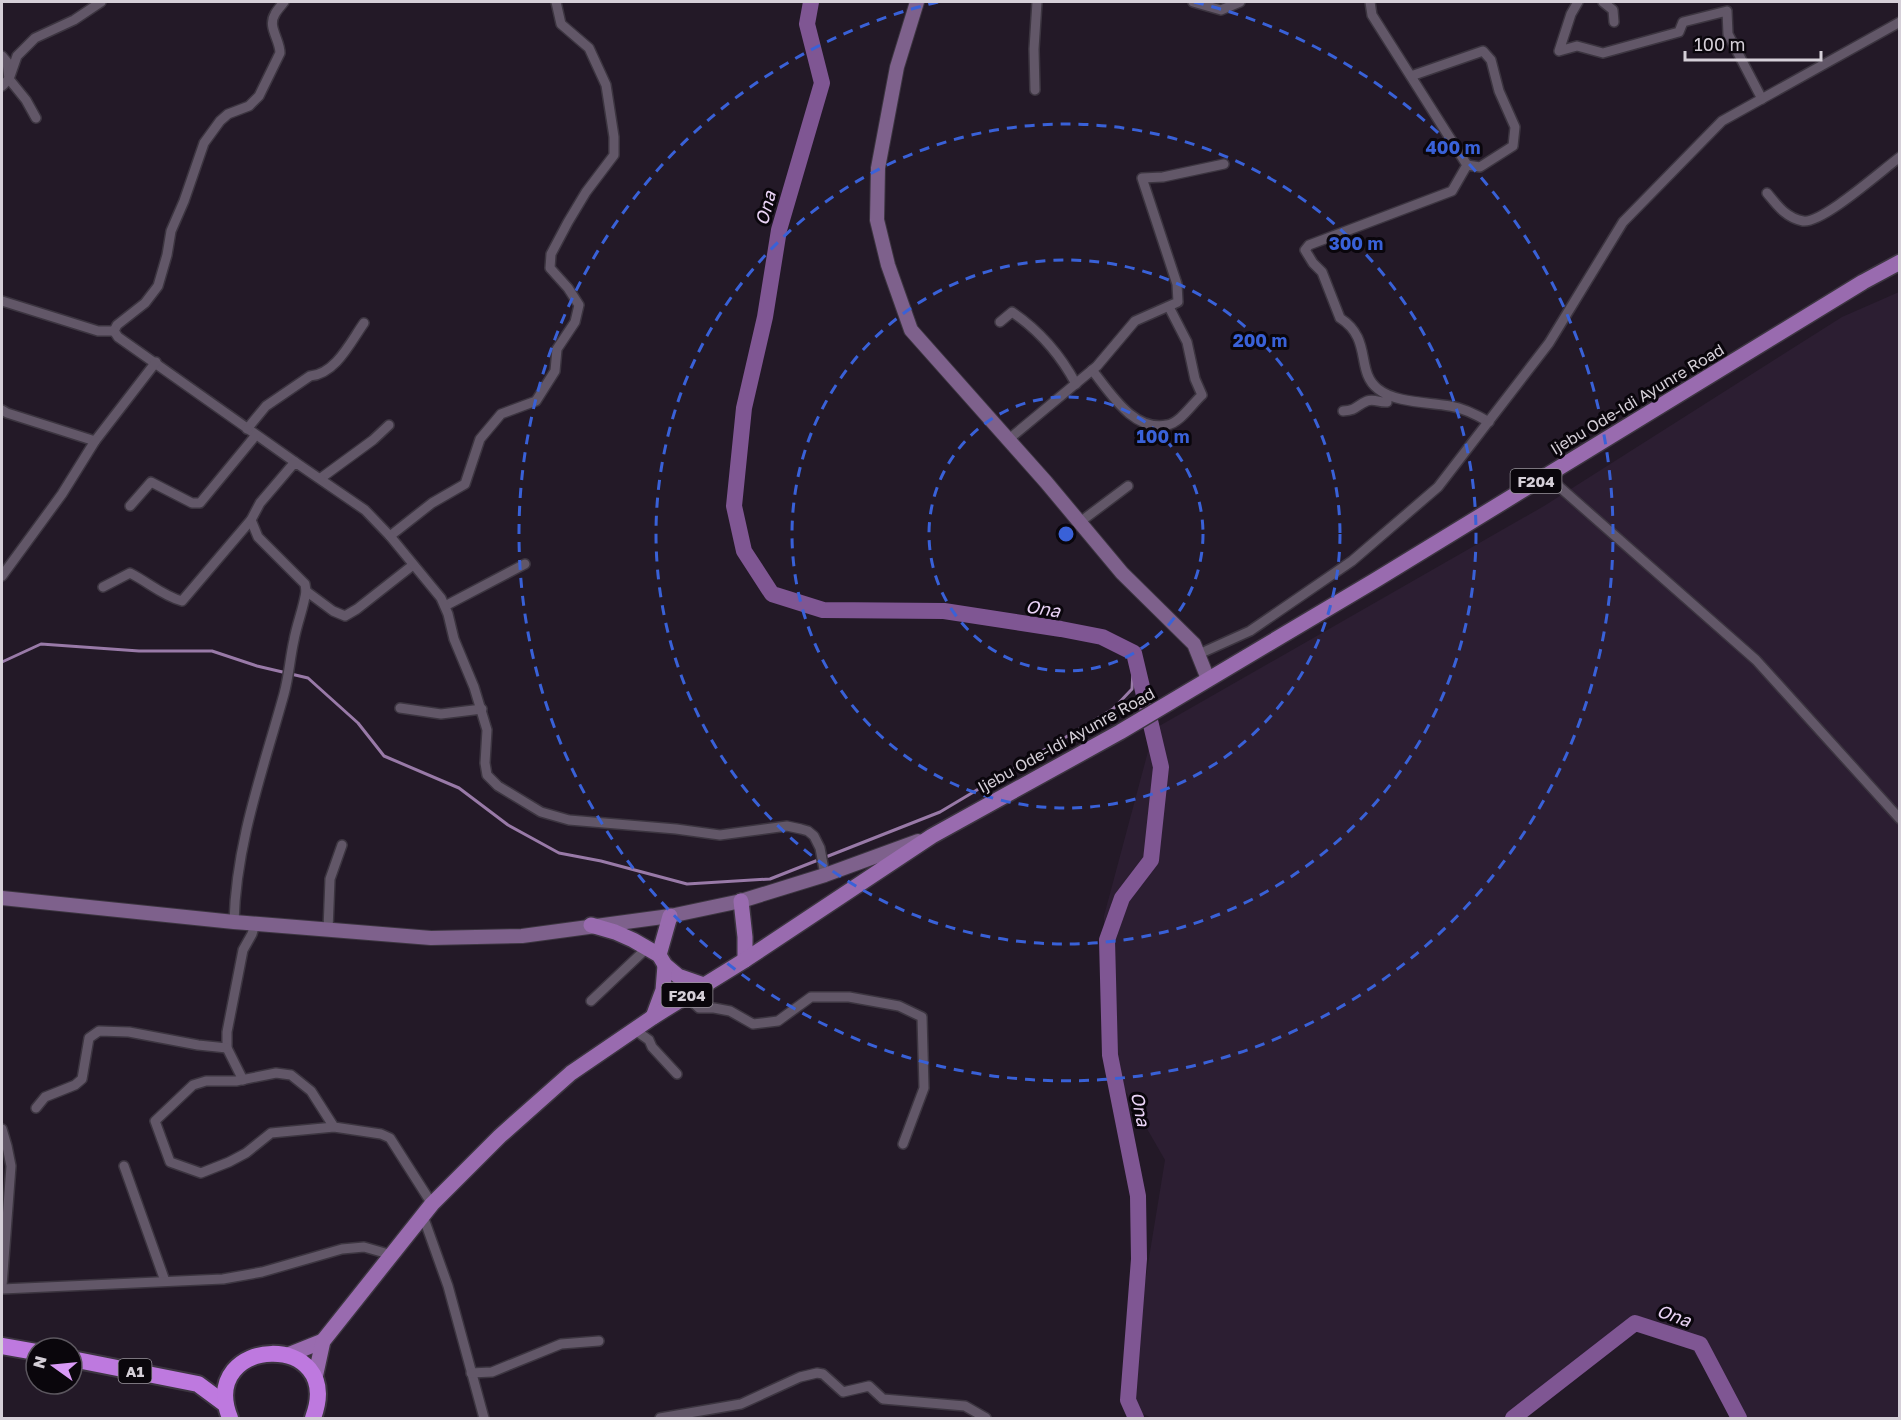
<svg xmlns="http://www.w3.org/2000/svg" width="1901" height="1420" font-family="'Golos Text',sans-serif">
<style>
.built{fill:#2c1e32}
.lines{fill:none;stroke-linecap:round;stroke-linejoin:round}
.stream{stroke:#997aa8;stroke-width:3}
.river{stroke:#7f5693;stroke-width:16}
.street-casing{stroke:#3c3540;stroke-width:12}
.secondary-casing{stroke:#3c3540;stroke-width:16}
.primary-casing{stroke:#3c3540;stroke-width:18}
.highway-casing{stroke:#3c3540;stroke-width:20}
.street{stroke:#625768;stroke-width:9}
.secondary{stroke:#7e618c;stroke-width:14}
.primary{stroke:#996baf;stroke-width:15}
.highway{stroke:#be79df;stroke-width:16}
.ring{fill:none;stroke:#3961d8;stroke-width:3;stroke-dasharray:10 8}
.labels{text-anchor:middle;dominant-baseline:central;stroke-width:6;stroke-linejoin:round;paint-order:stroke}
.shield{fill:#0a060c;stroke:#98939b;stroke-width:1.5}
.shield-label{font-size:15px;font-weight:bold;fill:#d5cfd8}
.street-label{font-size:16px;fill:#d5cfd8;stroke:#0a060c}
.water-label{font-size:18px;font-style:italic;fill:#ebd4f7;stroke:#0a060c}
.centre{fill:#3961d8;stroke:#0a060c;stroke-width:3}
.ring-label{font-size:18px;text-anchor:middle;font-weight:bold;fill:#3961d8;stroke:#0a060c;stroke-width:6;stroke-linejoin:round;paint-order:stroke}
</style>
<rect width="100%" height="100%" fill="#231927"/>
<!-- built -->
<path class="built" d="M 1899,292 L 1899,1418 L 1737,1418 L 1691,1348 L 1635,1323 L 1513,1418 L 1152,1418 L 1134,1410 L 1141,1307 L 1165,1160 L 1104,1054 L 1104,916 L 1154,729 L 1544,506 L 1842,317 Z"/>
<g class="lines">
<!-- stream -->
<path class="stream" d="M 2,662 L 41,644 L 139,651 L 212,651 L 257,666 L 308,678 L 358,723 L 384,756 L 459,788 L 508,825 L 559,853 L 601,861 L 687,884 L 770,879 L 940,812 L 1113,709 L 1132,689 L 1134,653"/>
<!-- river -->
<g class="river">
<path d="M 811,2 L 807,24 L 822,83 L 779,230 L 765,317 L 744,408 L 734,506 L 744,551 L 772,594 L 823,610 L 944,611 L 1061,629 L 1102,637 L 1134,653 L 1161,767 L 1151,860 L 1122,898 L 1107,940 L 1110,1055 L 1138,1196 L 1139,1259 L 1128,1400 L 1136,1418"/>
<path d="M 1513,1418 L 1635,1323 L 1700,1344 L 1739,1418"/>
</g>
<!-- street casing -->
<g class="street-casing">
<g id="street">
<path d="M 284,2 C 281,6 277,10 275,14 C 267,27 280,39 280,53 L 259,96 L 249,106 L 228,114 L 220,121 L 204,143 L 184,201 L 171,231 L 167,255 L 158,286 L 145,303 L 117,325 L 114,331 L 118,337 L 295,462"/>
<path d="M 1193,2 L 1221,10 L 1240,2"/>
<path d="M 1370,2 L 1372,15 L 1467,165 L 1452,191 L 1309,245 L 1305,250 L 1313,263 L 1322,272 L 1340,318 C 1373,339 1355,371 1378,389 C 1395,403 1429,402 1450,406 C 1463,408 1477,415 1489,422"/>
<path d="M 1578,2 L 1571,14 L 1559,51 L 1577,46 L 1603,53 L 1679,32 L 1683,22 L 1727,11 L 1728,34 L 1762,99"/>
<path d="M 1603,2 L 1613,10 L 1614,22"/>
<path d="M 2,56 L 7,62 L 9,79 L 26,100 L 36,118"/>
<path d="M 1411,76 L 1483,51 L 1491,60 L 1499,91 L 1515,127 L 1513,146 L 1480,167 L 1467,165"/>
<path d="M 2,86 L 9,79 L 17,56 L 35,38 L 74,20 L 101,2"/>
<path d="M 1035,90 L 1034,49 L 1037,2"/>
<path d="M 1767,193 C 1777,205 1786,218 1803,221 C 1822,224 1882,170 1900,157"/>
<path d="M 2,301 L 98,331 L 114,331"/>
<path d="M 1000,322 L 1012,312 C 1040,331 1060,354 1076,384"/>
<path d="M 1092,370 C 1110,392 1133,432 1167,425 C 1180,423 1192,404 1202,395 L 1195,379 L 1187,342 L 1169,307"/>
<path d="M 2,410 L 7,413 L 95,441 L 156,362"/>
<path d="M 1343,411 C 1358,410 1355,406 1367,401 C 1374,398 1380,403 1387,402 L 1387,395"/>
<path d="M 247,429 L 266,406 L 310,376 C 336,374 351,341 364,323"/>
<path d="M 1009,439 L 1097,366 L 1135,321 L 1178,302 L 1177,284 L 1142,178 L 1163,177 L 1224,164"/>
<path d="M 1546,475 L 1756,660 L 1900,819"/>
<path d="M 321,478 L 373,440 L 389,425"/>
<path d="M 130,506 L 151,482 L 192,503 L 200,503 L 256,435"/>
<path d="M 1080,522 L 1128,486"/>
<path d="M 390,536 L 432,503 L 465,484 L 480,439 L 501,414 L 536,401 L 555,371 L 557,349 L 575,322 L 579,305 L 568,288 L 550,268 L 551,254 L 568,222 L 586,192 L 614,155 L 614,137 L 606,85 L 589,48 L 561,24 L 556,2"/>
<path d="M 2,576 L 62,494 L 95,441"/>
<path d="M 103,587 L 130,573 C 148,582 163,596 182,601 L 251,520"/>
<path d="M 306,591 L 333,611 L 345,616 L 357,609 L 413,565"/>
<path d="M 445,606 L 525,564"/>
<path d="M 1199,654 L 1250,631 L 1352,561 L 1438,487 L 1549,343 L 1623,222 L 1722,121 L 1900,22"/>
<path d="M 400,708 L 441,714 L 482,709"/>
<path d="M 234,922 C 236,843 263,770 284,694 C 289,676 290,657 294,640 C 297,623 304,607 306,591 L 305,584 L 258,537 L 251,520 L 260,503 L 295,462 L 365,510 L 390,536 L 441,598 L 448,614 L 454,639 L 474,687 L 487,730 L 485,763 L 487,775 L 498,786 L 541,812 L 569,820 L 676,829 L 720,835 L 787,826 L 801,829 L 808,831 L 814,836 L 820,848 L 825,875"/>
<path d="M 328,930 L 330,879 L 342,845"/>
<path d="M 686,996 L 699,1008 L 714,1008 L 730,1011 L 753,1024 L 778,1021 L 811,997 L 849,997 L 899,1006 L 922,1017 L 924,1088 L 903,1144"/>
<path d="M 591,1001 L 647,948"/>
<path d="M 635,1030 L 649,1040 L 652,1047 L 677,1074"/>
<path d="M 243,1080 L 227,1048 L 227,1032 L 243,950 L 252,934 L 255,924"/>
<path d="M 36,1108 L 45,1097 L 75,1085 L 82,1079 L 89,1038 L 99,1031 L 129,1032 L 198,1045 L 227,1048"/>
<path d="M 334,1127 L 311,1091 L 291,1075 L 276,1073 L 236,1081 L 206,1081 L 193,1085 L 155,1121 L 170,1162 L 201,1173 L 229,1162 L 246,1153 L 271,1133 L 334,1127 L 381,1134 L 390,1138 L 432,1204"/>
<path d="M 2,1129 L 7,1146 L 11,1166 L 2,1286"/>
<path d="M 124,1166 L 165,1281"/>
<path d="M 423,1216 L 448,1286 L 484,1418"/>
<path d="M 2,1289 L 223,1279 L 262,1272 L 342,1249 L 364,1247 L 392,1255"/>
<path d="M 471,1373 L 492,1372 L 561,1344 L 599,1341"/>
<path d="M 660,1418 L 741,1404 L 800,1377 L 817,1373 L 823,1374 L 843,1392 L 869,1386 L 883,1399 L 965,1406 L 986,1418"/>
</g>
</g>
<!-- secondary casing -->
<g class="secondary-casing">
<g id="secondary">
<path d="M 917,2 L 897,67 L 878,168 L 877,220 L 888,265 L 911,330 L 1046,482 L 1122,573 L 1194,644 L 1208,679"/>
<path d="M 2,898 L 234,922 L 431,938 L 522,936 L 670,916 L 741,901 L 825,875 L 918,841"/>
</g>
</g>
<!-- primary casing -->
<g class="primary-casing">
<g id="primary">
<path d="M 741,901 L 745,937 L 745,960"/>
<path d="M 591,925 L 615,932 L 633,940 L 659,955 L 665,965 L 678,976 L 704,985"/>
<path d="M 659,955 L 670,916"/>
<path d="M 653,1017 L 663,990 L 665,965"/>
<path d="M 288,1355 L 323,1341"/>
<path d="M 315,1378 L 323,1341 L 432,1204 L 500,1136 L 571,1073 L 653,1017 L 745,960 L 932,836 L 1120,732 L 1374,581 L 1863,282 L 1900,262"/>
</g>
</g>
<!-- highway casing -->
<g class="highway-casing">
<g id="highway">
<path d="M 2,1346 L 36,1352"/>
<path d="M 72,1359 L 198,1384 L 225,1404"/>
<path d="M 230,1418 C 197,1335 346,1330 313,1418"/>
</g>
</g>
<!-- street -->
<use href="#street" class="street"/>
<!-- secondary -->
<use href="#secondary" class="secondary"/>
<!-- primary -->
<use href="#primary" class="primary"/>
<!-- highway -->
<use href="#highway" class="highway"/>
</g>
<!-- distance rings -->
<g class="ring">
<circle cx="1066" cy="534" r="137"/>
<circle cx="1066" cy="534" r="274"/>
<circle cx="1066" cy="534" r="410"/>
<path d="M1194 2A547 547 0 1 1 938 2"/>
</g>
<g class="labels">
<!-- shield labels -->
<g class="shield">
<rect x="1510.5" y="469" width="51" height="24" rx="4.5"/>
<rect x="661.5" y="983" width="51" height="24" rx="4.5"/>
<rect x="118.5" y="1359" width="33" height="24" rx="4.5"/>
</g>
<g class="shield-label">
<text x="1536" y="481">F204</text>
<text x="687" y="995">F204</text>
<text x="135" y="1371">A1</text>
</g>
<!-- street labels -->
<g class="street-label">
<text transform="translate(1637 399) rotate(-31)">Ijebu Ode-Idi Ayunre Road</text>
<text transform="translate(1066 740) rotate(-29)">Ijebu Ode-Idi Ayunre Road</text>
</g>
<!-- water labels -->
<g class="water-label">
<text transform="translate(765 208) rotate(-75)">Ona</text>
<text transform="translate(1043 608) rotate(9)">Ona</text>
<text transform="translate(1141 1109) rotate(79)">Ona</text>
<text transform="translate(1674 1315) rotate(19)">Ona</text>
</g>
</g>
<circle cx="1066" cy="534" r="9" class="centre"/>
<g class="ring-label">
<text x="1453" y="154">400 m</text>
<text x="1356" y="250">300 m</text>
<text x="1260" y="347">200 m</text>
<text x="1163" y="443">100 m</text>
</g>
<!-- border -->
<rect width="1901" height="1420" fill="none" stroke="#d5cfd8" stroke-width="6"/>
<!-- north arrow -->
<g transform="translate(54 1366) rotate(285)"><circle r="28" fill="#0a060c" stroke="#5b565e" stroke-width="1.5"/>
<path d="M0-4.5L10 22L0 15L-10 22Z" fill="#d99af7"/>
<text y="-9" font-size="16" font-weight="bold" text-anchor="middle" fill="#d5cfd8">N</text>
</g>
<!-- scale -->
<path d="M1685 51v9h136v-9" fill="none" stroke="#d5cfd8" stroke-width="3"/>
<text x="1694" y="51" font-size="18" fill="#d5cfd8" stroke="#0a060c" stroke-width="4.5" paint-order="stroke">100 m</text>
</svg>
